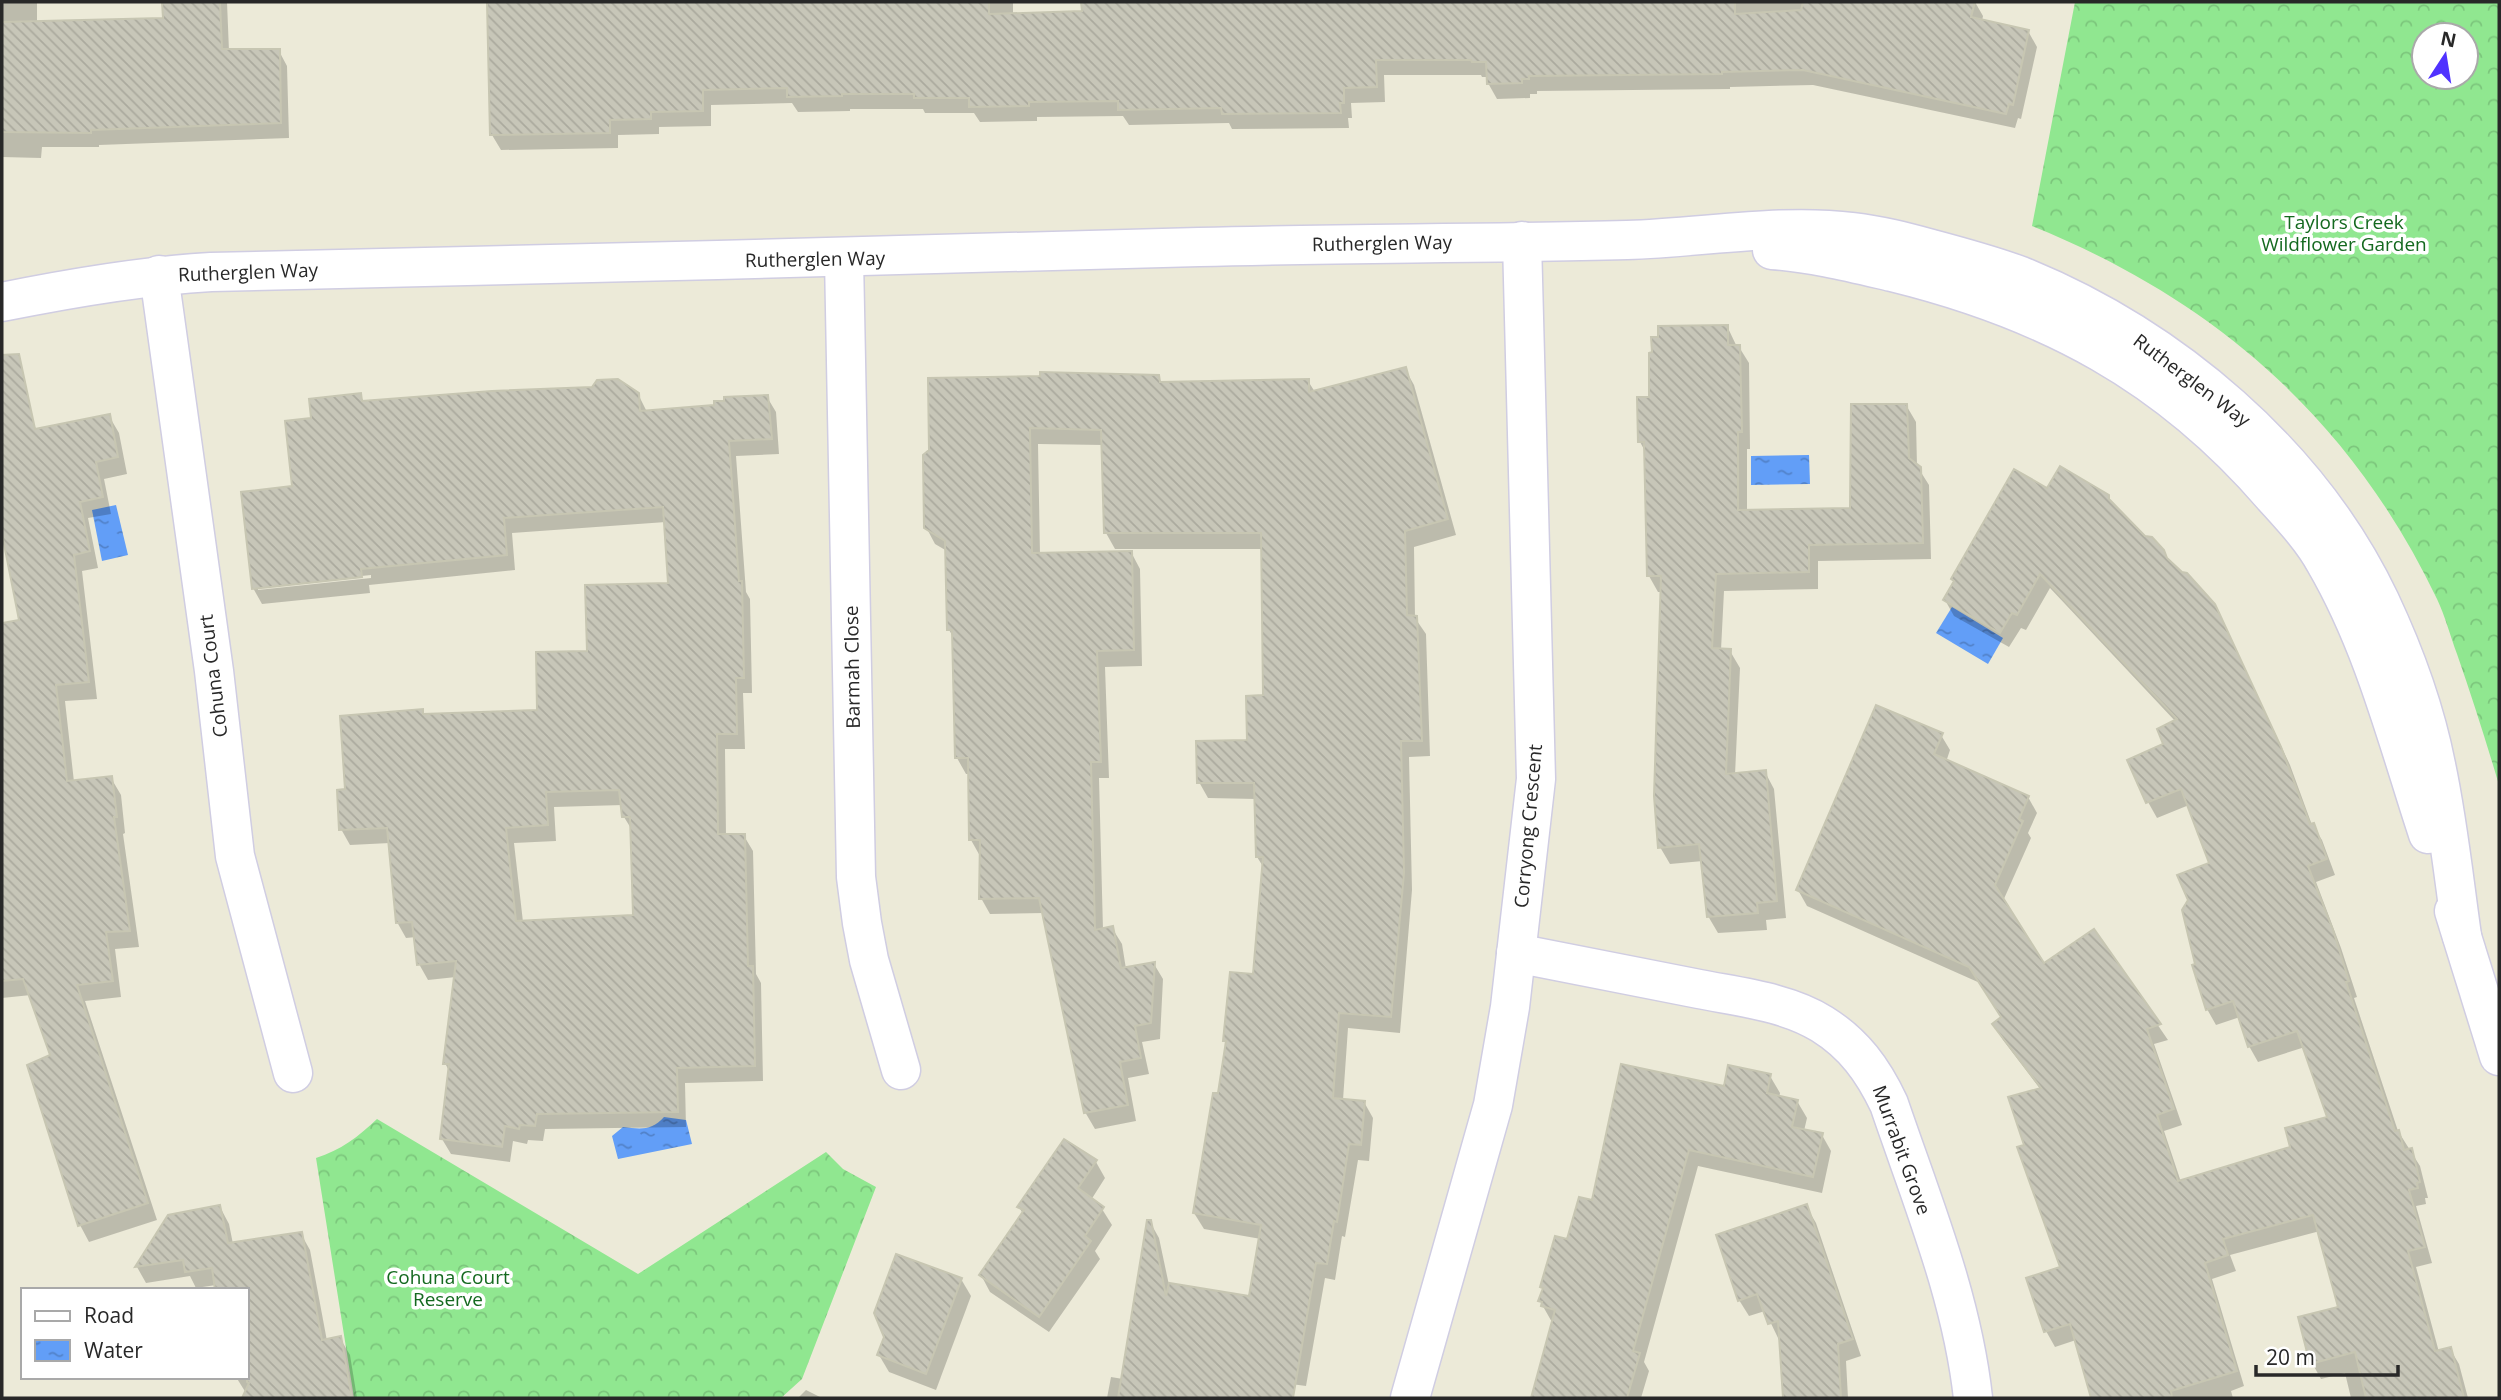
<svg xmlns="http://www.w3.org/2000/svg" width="2501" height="1400" font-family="'Open Sans',sans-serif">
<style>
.forest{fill:url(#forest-crowns);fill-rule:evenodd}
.water{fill:url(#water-ripples)}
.shadow{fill:#0003;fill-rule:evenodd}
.building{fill:url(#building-back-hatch);stroke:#c7c6b2;stroke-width:2;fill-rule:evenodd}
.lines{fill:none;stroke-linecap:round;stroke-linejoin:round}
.minor-casing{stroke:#d0cde2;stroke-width:41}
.tertiary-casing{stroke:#d0cde2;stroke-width:41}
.minor{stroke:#fff;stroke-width:38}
.tertiary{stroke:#fff;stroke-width:38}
.labels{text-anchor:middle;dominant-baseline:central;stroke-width:7;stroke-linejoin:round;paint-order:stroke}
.park-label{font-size:19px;fill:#14691f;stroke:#fff}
.street-label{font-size:19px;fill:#282828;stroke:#fff}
</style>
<defs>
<pattern id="forest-crowns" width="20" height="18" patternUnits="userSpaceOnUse" patternTransform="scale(1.75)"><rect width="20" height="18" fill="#90e790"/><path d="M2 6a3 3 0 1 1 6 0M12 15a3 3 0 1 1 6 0" fill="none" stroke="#7cc67c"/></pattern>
<pattern id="water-ripples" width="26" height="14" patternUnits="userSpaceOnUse" patternTransform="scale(1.75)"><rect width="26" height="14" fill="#629ef7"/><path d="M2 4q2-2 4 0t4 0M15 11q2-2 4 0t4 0" fill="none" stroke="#5181c8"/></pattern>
<pattern id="building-back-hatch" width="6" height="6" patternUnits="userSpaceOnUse" patternTransform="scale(1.75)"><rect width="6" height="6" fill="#c7c6b8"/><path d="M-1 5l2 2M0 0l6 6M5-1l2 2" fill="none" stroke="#abaa9e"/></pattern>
</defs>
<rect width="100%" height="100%" fill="#ecead8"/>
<!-- forest -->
<g class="forest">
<path d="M 2075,2 L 2499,2 L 2499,785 C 2486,741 2472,697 2457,654 C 2450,635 2445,616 2437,599 C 2351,419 2215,300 2032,226 ZM 2424,35 L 2466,35 L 2466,77 L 2424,77 Z"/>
<path d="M 377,1119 L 638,1274 L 826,1152 L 843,1169 L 876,1187 L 802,1379 L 781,1398 L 354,1398 L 316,1158 C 341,1150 358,1137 377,1119 Z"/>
</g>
<!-- water -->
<g class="water">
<path d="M 1809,455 L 1810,484 L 1751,485 L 1751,456 Z"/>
<path d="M 116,505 L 128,555 L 102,561 L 92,510 Z"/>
<path d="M 1952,607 L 2003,638 L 1988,664 L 1936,633 Z"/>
<path d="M 664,1117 L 686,1120 L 692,1144 L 618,1159 L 612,1136 L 623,1127 C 640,1129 652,1131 664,1117 Z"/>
</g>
<!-- shadow -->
<g class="shadow">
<path d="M 2,2 L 37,2 L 37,23 L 165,20 L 164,2 L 227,2 L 229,51 L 279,51 L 287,66 L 289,138 L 99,145 L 99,147 L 42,147 L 41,158 L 2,157 Z"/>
<path d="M 489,2 L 1013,2 L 1013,15 L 1084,13 L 1083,2 L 1878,2 L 1888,4 L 1889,2 L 1975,2 L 1983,16 L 1982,21 L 2028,31 L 2037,47 L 2021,119 L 2018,118 L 2015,128 L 1813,85 L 1730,87 L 1730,89 L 1537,91 L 1537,94 L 1530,94 L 1530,98 L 1497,99 L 1488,83 L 1488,77 L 1482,77 L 1481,75 L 1384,75 L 1385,102 L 1351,103 L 1352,118 L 1348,118 L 1349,128 L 1232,129 L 1229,123 L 1129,125 L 1123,116 L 1037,117 L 1037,121 L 980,122 L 974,113 L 925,113 L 923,109 L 850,109 L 850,111 L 798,112 L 792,103 L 711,105 L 711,126 L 659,127 L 659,134 L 618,135 L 618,148 L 501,150 L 492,135 Z"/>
<path d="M 1727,326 L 1737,347 L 1739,347 L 1749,363 L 1750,449 L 1747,449 L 1747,511 L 1852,510 L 1906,405 L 1916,422 L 1917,466 L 1929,485 L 1931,559 L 1818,561 L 1818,589 L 1724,591 L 1721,650 L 1730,651 L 1740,668 L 1735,775 L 1765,772 L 1774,789 L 1786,918 L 1766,920 L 1767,930 L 1718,933 L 1708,916 L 1703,861 L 1670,864 L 1660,847 L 1663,592 L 1658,592 L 1649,576 L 1646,453 L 1640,442 L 1651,399 L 1654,354 Z"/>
<path d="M 1405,369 L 1414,385 L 1456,535 L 1414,547 L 1415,618 L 1426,634 L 1430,756 L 1409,757 L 1412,890 L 1400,1033 L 1348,1028 L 1343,1100 L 1364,1102 L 1373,1118 L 1369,1161 L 1358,1160 L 1345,1237 L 1342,1236 L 1335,1280 L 1325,1278 L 1306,1386 L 1291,1384 L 1289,1398 L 1107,1398 L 1111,1377 L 1123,1379 L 1150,1222 L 1159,1238 L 1169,1285 L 1251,1298 L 1261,1239 L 1204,1229 L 1194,1213 L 1220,1094 L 1227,1045 L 1225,1041 L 1255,976 L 1264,868 L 1257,857 L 1256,799 L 1208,798 L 1199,782 L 1249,742 L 1265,697 L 1263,549 L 1115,549 L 1106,533 L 1103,445 L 1038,444 L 1040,555 L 1131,552 L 1140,569 L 1142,666 L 1105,667 L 1109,778 L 1099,778 L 1103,930 L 1112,928 L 1122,944 L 1126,969 L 1154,964 L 1163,979 L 1160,1039 L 1142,1042 L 1149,1074 L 1128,1078 L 1136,1121 L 1095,1129 L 1085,1112 L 1044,913 L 990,914 L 981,898 L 980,856 L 971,840 L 970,774 L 966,774 L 957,758 L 954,638 L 949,630 L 947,551 L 935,544 L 926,527 L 925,456 L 1158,377 L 1162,383 L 1308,381 L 1315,392 Z"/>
<path d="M 638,394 L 647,412 L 716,407 L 767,397 L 776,412 L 779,454 L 736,456 L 746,592 L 750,599 L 752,693 L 743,693 L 745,749 L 725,749 L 726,836 L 744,836 L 753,851 L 756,974 L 761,983 L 763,1081 L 685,1083 L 686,1127 L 545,1129 L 543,1141 L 528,1140 L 527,1144 L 513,1141 L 510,1162 L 451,1154 L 442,1139 L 450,1073 L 445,1063 L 456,977 L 428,980 L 419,964 L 416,937 L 406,938 L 397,922 L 390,843 L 350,845 L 341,829 L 347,791 L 422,711 L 425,716 L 539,711 L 589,653 L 670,585 L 666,522 L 512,533 L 515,570 L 369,585 L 370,593 L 262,604 L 253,588 L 294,488 L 313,420 L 360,395 L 364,402 ZM 371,575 L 371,578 L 258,590 L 258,587 ZM 623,805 L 624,817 L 632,830 L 634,917 L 523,922 L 514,843 L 556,841 L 554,807 Z"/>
<path d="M 109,416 L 119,433 L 127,474 L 104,479 L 111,514 L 88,518 L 98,568 L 82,571 L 97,699 L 65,701 L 74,782 L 111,778 L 121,795 L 125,833 L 123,834 L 139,947 L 115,949 L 121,997 L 85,1001 L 157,1220 L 89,1242 L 80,1225 L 52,1055 L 31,995 L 2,998 L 2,664 L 29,657 L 2,526 L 2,428 L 32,422 L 37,431 Z"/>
<path d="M 2048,491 L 2108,497 L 2113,504 L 2223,622 L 2290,765 L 2312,825 L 2322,840 L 2335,875 L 2316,882 L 2341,948 L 2357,997 L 2354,998 L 2398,1131 L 2420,1166 L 2428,1198 L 2425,1198 L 2426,1204 L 2416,1206 L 2432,1263 L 2416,1267 L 2439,1352 L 2450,1349 L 2459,1364 L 2468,1398 L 2351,1398 L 2345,1373 L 2321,1379 L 2312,1363 L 2340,1308 L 2320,1231 L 2230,1255 L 2236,1271 L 2212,1279 L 2244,1386 L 2231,1391 L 2233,1398 L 2093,1398 L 2076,1340 L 2055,1347 L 2046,1331 L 2063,1268 L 2026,1146 L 2041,1090 L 2003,1040 L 1994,1025 L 2003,1018 L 1980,983 L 1807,906 L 1798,890 L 1941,735 L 1950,750 L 1946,762 L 2028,797 L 2037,813 L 2028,833 L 2031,838 L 2003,901 L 2044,965 L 2094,932 L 2168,1040 L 2154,1044 L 2182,1125 L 2164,1131 L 2181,1182 L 2293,1148 L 2329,1119 L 2305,1047 L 2258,1062 L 2249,1046 L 2240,1017 L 2216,1025 L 2207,1009 L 2197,966 L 2211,864 L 2189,805 L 2157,818 L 2148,802 L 2165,745 L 2176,722 L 2050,588 L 2026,630 L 2021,628 L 2009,647 L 1954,616 L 1945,600 L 1955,583 L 1953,579 Z"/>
<path d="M 1770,1076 L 1780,1093 L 1779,1098 L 1797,1101 L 1807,1118 L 1804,1131 L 1822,1135 L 1831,1151 L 1822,1193 L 1698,1166 L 1644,1362 L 1649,1371 L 1641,1398 L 1532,1398 L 1553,1324 L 1540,1301 L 1544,1290 L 1542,1287 L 1594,1202 L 1725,1088 Z"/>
<path d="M 1096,1162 L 1105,1178 L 1091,1200 L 1102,1209 L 1112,1225 L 1095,1251 L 1100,1259 L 1049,1332 L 990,1292 L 981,1275 L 1023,1214 L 1019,1207 Z"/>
<path d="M 1806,1206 L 1816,1223 L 1861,1356 L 1846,1361 L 1848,1398 L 1785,1398 L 1781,1339 L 1779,1340 L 1765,1311 L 1749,1316 L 1739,1300 Z"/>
<path d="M 220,1207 L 229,1224 L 233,1244 L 301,1234 L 310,1250 L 327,1341 L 340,1338 L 350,1355 L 357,1398 L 244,1398 L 246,1393 L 236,1377 L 247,1377 L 247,1290 L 216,1285 L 196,1288 L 190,1276 L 146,1283 L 137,1267 L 169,1216 Z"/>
<path d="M 961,1279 L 971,1296 L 936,1390 L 889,1372 L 879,1355 Z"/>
<path d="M 806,1390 L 822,1398 L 798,1398 Z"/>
</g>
<!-- building -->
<g class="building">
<path d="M 162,2 L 220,2 L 222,49 L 280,49 L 281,123 L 91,130 L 91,133 L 2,132 L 2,22 L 163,18 Z"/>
<path d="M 487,2 L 989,2 L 989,14 L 1082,11 L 1081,2 L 1735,2 L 1735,14 L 1801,10 L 1803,2 L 1975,2 L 1971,17 L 2029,30 L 2013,105 L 2009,104 L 2006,114 L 1803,70 L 1722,72 L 1722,74 L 1529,76 L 1529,79 L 1522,79 L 1522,83 L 1487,84 L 1486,62 L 1472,62 L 1471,60 L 1376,60 L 1377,87 L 1344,88 L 1344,103 L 1340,103 L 1341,113 L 1222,114 L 1221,108 L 1118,110 L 1118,101 L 1029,102 L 1029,106 L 969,107 L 969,98 L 914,98 L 914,94 L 842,94 L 842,96 L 787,97 L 787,88 L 703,90 L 703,111 L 651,112 L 651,119 L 610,120 L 610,133 L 490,135 Z"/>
<path d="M 1728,325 L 1728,345 L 1740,345 L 1742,432 L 1738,432 L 1738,510 L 1850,508 L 1851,404 L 1907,404 L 1909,458 L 1921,467 L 1923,543 L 1809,545 L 1809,572 L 1716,574 L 1712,648 L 1731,649 L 1726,774 L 1766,770 L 1777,901 L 1757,903 L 1758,913 L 1707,917 L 1699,844 L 1658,848 L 1654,796 L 1661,576 L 1647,576 L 1644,442 L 1638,442 L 1637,397 L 1649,397 L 1649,353 L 1652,352 L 1651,337 L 1658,337 L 1658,326 Z"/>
<path d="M 19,354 L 35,429 L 110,414 L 118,457 L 96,462 L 103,497 L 80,502 L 90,551 L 74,555 L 89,682 L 56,685 L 67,781 L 112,776 L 117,817 L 114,817 L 130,931 L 106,932 L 113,981 L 77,985 L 148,1203 L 78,1226 L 27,1065 L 50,1055 L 23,979 L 2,981 L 2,623 L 19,620 L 2,534 L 2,355 Z"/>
<path d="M 1406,367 L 1448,519 L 1405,531 L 1407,615 L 1417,616 L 1422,741 L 1401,741 L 1404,873 L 1391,1017 L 1339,1013 L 1333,1098 L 1365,1101 L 1361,1145 L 1349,1144 L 1337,1222 L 1334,1221 L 1327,1264 L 1316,1263 L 1293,1398 L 1118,1398 L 1147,1220 L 1151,1220 L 1166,1296 L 1169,1283 L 1249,1296 L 1261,1225 L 1193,1213 L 1213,1093 L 1218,1093 L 1226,1041 L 1223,1041 L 1230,972 L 1253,974 L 1263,857 L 1256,857 L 1254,783 L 1197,783 L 1196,741 L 1247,740 L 1246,696 L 1263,695 L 1261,533 L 1104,533 L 1101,430 L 1030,428 L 1032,553 L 1132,551 L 1134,650 L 1097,651 L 1101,762 L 1091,762 L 1095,930 L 1113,926 L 1121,968 L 1155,962 L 1151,1023 L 1135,1026 L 1141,1058 L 1120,1062 L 1128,1105 L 1084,1113 L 1039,898 L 979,899 L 980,840 L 969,840 L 968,758 L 955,758 L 952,630 L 947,630 L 945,541 L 924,528 L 923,455 L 929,450 L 928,378 L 1040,376 L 1040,372 L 1159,375 L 1160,382 L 1309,379 L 1309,392 Z"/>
<path d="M 618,379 L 639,393 L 640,411 L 714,405 L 714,401 L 724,401 L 724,397 L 768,395 L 772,439 L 729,441 L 739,581 L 742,581 L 744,678 L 736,678 L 737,734 L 717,734 L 718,834 L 745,834 L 748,966 L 753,966 L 755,1066 L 677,1068 L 678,1112 L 537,1114 L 535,1126 L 520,1125 L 519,1129 L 505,1126 L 502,1147 L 440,1139 L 449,1064 L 443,1064 L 456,961 L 417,965 L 412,922 L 396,923 L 387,828 L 339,830 L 337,790 L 345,789 L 340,716 L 423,709 L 423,714 L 537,710 L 536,652 L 587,651 L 585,585 L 668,583 L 663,507 L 504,518 L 507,555 L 361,569 L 362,577 L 252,589 L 241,492 L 292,486 L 285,421 L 311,418 L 309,399 L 361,393 L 362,401 L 492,391 L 592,387 L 597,380 ZM 619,790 L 622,817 L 630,817 L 633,915 L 516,921 L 506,828 L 548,825 L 546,792 Z"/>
<path d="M 2060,466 L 2109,495 L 2109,499 L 2145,536 L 2152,537 L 2164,550 L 2167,558 L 2182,572 L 2187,573 L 2215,604 L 2281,747 L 2310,824 L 2314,823 L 2327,859 L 2308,866 L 2333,930 L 2349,981 L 2346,982 L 2395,1131 L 2399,1130 L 2404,1150 L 2412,1148 L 2420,1182 L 2417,1183 L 2418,1188 L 2409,1190 L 2425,1247 L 2408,1251 L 2435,1351 L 2451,1347 L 2464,1398 L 2366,1398 L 2355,1352 L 2310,1364 L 2298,1317 L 2338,1307 L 2313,1215 L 2223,1239 L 2228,1255 L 2205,1263 L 2237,1371 L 2171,1391 L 2172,1398 L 2091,1398 L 2070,1324 L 2044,1332 L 2026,1278 L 2060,1267 L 2017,1147 L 2024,1145 L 2008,1097 L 2041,1088 L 1992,1024 L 2001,1017 L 1969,967 L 1796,890 L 1876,705 L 1943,733 L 1934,754 L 2029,796 L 2019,819 L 2023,821 L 1995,885 L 2044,963 L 2094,929 L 2161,1024 L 2147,1029 L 2174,1109 L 2157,1115 L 2178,1181 L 2290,1147 L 2285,1128 L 2327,1117 L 2297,1031 L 2248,1047 L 2233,1001 L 2206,1010 L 2192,965 L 2195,964 L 2182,910 L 2188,900 L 2177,875 L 2209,863 L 2181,789 L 2146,803 L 2127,760 L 2163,744 L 2157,729 L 2177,719 L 2040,574 L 2017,615 L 2012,613 L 2000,633 L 1943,600 L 1954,581 L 1951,579 L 2014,469 L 2047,488 Z"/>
<path d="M 1621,1064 L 1724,1086 L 1728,1065 L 1771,1074 L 1767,1093 L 1798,1100 L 1792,1127 L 1823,1133 L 1813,1177 L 1689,1150 L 1633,1351 L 1640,1353 L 1627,1398 L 1531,1398 L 1555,1310 L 1541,1306 L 1542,1302 L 1538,1301 L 1543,1288 L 1540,1287 L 1555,1236 L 1567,1239 L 1579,1197 L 1592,1200 Z"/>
<path d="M 1064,1139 L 1097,1160 L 1078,1188 L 1104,1207 L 1085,1236 L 1091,1241 L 1039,1317 L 979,1275 L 1024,1210 L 1017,1207 Z"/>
<path d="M 1807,1204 L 1853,1339 L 1838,1344 L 1841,1398 L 1783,1398 L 1778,1321 L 1768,1324 L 1757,1294 L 1738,1301 L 1716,1235 Z"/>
<path d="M 220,1205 L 228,1243 L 302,1232 L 322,1340 L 341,1336 L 352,1398 L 242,1398 L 249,1383 L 247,1382 L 247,1290 L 215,1290 L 212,1268 L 185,1272 L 183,1260 L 135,1267 L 168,1215 Z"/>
<path d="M 896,1254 L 962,1278 L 926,1374 L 877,1355 L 884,1337 L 874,1313 Z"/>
</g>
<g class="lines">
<!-- minor casing -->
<g class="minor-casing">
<g id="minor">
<path d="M 844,258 L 856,877 L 862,923 L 869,960 L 901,1070"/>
<path d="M 159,275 L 214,671 L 235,856 L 293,1073"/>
<path d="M 1516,953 C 1577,965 1638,977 1699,989 C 1739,997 1787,1002 1822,1024 C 1854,1044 1873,1070 1889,1104 C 1922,1201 1962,1297 1973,1398"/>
<path d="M 1410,1398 L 1493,1105 L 1510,1007 L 1536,779 L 1522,241"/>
</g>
</g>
<!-- tertiary casing -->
<g class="tertiary-casing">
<g id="tertiary">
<path d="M 1772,250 C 1813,253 1853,263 1892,272 C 2047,310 2168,374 2273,496 C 2291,516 2312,538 2325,562 C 2374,646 2398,743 2428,834"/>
<path d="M 2,302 C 71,288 140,276 211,272 C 540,264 870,257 1199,247 C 1342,243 1484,244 1627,240 C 1702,238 1778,223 1853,232 C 1880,235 1906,242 1932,249 C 1962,257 1992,265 2021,276 C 2171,337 2310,454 2380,601 C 2404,652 2425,709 2436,765 C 2448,821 2454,880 2462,936"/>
<path d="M 2454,911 L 2499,1056"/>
</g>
</g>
<!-- minor -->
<use href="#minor" class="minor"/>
<!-- tertiary -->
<use href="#tertiary" class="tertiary"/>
</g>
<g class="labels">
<!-- park labels -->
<g class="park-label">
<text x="2344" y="222">Taylors Creek<tspan x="2344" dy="22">Wildflower Garden</tspan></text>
<text x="448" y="1277">Cohuna Court<tspan x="448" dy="22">Reserve</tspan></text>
</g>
<!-- street labels -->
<g class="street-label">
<text transform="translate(1382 243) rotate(-1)">Rutherglen Way</text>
<text transform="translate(815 259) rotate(-1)">Rutherglen Way</text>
<text transform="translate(248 272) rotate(-2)">Rutherglen Way</text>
<text transform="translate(2192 380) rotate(37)">Rutherglen Way</text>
<text transform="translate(852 667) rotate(-91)">Barmah Close</text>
<text transform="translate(213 676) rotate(-97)">Cohuna Court</text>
<text transform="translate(1528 826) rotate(-85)">Corryong Crescent</text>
<text transform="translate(1902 1150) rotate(70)">Murrabit Grove</text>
</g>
</g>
<!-- border -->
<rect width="2501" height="1400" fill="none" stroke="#282828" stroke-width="7"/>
<!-- legend -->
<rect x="21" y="1288" width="228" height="91" fill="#ffffff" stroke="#a9a9a9" stroke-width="2"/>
<rect x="35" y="1311" width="35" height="10" fill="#ffffff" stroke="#a9a9a9" stroke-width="2"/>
<text x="84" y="1323" font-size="21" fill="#282828">Road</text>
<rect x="35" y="1340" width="35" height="21" fill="url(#water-ripples)" stroke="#a9a9a9" stroke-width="2"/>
<text x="84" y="1358" font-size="21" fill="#282828">Water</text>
<!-- north arrow -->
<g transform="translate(2445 56) rotate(12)"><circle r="33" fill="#ffffff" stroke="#a9a9a9" stroke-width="2"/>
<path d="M0-5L12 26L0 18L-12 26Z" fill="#5032ff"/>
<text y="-10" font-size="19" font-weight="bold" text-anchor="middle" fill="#282828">N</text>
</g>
<!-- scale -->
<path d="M2256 1365v10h142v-10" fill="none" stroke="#282828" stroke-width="3.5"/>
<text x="2266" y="1365" font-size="21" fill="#282828" stroke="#ffffff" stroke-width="5" paint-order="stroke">20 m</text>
</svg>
